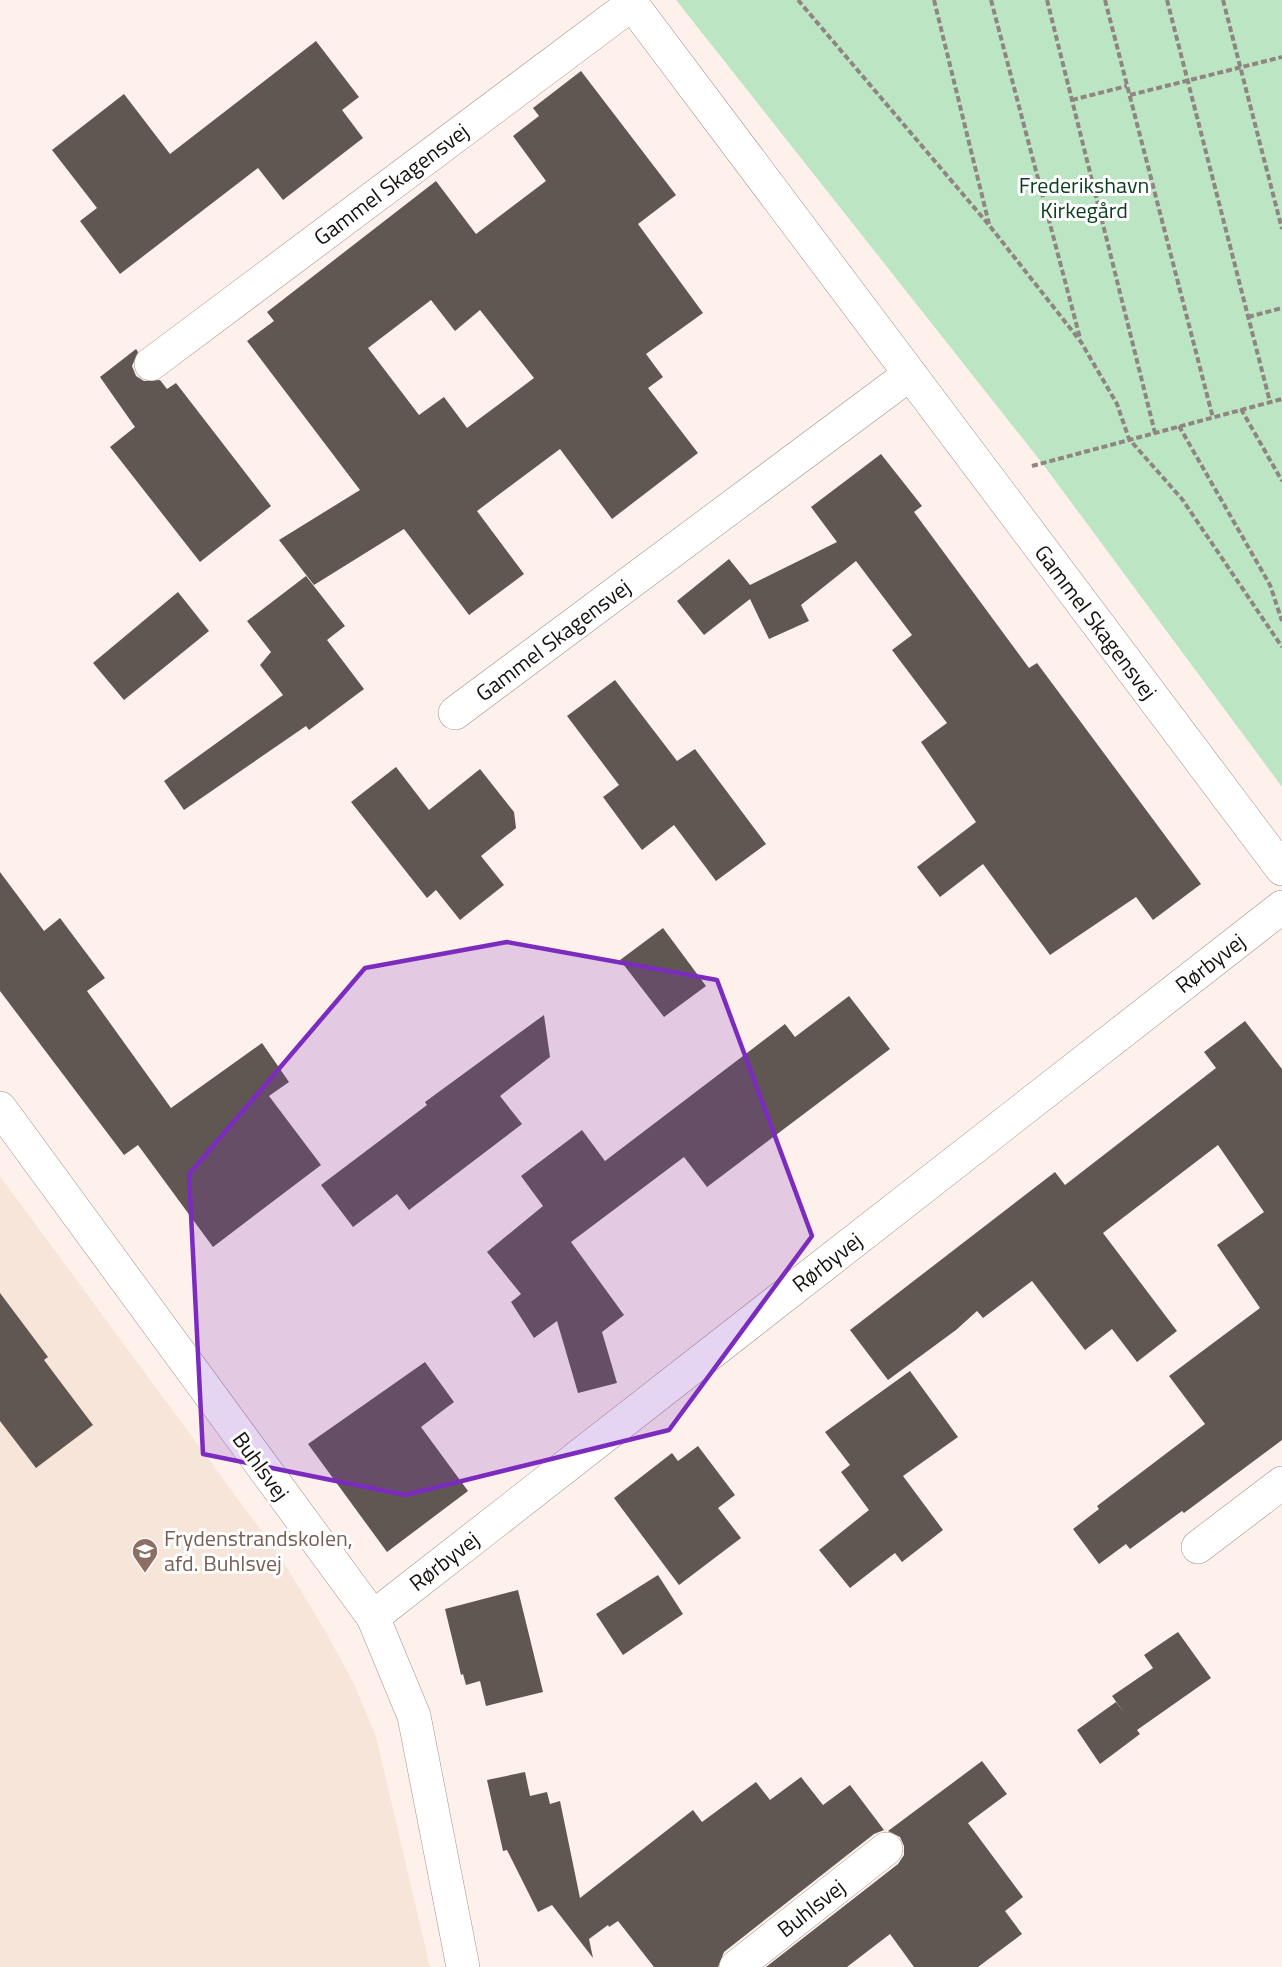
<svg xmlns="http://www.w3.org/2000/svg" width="1282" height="1967" font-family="'Titillium Web',sans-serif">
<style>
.built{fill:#f7e5da}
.green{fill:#bce6c3}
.building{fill:#615752;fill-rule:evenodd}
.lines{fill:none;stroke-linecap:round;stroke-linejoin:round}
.minor-casing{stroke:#9d928d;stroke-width:34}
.path{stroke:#8f8682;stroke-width:4;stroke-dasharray:6 3;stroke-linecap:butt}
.minor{stroke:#fff;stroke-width:33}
.marked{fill:#7b2cbf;fill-opacity:0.2;stroke:#7b2cbf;stroke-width:4.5;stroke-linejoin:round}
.labels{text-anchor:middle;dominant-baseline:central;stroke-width:6;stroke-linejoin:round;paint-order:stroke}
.street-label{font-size:22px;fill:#15110f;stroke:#fff}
.park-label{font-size:22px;fill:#0a3f1b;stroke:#fff}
.education-label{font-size:22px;fill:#785e54;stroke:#fff;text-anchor:start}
</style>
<rect width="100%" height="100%" fill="#fef1eb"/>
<!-- built -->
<path class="built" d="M 0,1176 L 280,1556 L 327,1634 L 354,1684 L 376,1736 L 430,1967 L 0,1967 Z"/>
<!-- green -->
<path class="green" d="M 676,0 L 1282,0 L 1282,787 L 1042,463 Z"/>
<!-- building -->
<g class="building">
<path d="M 316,41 L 359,97 L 342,110 L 363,138 L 283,200 L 258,168 L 120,274 L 80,221 L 97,208 L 52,150 L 124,94 L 170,154 Z"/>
<path d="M 581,71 L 676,195 L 638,224 L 703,313 L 646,354 L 663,377 L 648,388 L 698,453 L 612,519 L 560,449 L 477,511 L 524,574 L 469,615 L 404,529 L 314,585 L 279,540 L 360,490 L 247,341 L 274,321 L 267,312 L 436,181 L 476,234 L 546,181 L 513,136 L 539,116 L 533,108 ZM 431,300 L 455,331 L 480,310 L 534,378 L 467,428 L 444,397 L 419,415 L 368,348 Z"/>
<path d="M 136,349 L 138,352 L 132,366 L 136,376 L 144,381 L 160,380 L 167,389 L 176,383 L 271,506 L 200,562 L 110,447 L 135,427 L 100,377 Z"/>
<path d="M 881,454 L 922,506 L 914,512 L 1029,668 L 1037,663 L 1201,884 L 1153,920 L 1136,897 L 1050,955 L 983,864 L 940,897 L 917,867 L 976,822 L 921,742 L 947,723 L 892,650 L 912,635 L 856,561 L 801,605 L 809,621 L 769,639 L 750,599 L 704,635 L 677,601 L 729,559 L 750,585 L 837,542 L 811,507 Z"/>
<path d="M 306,576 L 345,626 L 327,640 L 364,689 L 309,730 L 306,726 L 184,810 L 164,781 L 283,695 L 260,665 L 271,652 L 247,621 Z"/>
<path d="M 178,592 L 209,631 L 124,700 L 93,663 Z"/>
<path d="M 615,680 L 677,761 L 695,749 L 766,844 L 716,881 L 674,825 L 642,850 L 603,797 L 619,785 L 567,716 Z"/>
<path d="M 396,767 L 429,810 L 480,769 L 514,812 L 516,828 L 481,856 L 504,885 L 460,920 L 436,890 L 427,898 L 351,802 Z"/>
<path d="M 0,872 L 44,931 L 60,918 L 105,978 L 87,991 L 171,1108 L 262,1043 L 289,1082 L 269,1096 L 321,1165 L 213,1247 L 138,1145 L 124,1155 L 0,991 Z"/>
<path d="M 663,928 L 706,986 L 664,1017 L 620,960 Z"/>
<path d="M 849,996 L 890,1049 L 707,1187 L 684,1157 L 571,1242 L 624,1315 L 602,1332 L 617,1383 L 578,1393 L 557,1321 L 534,1338 L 511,1302 L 521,1294 L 487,1252 L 543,1206 L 521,1176 L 582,1130 L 605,1161 L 785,1024 L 795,1037 Z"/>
<path d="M 544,1015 L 550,1057 L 500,1096 L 522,1124 L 409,1210 L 397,1194 L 353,1227 L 321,1185 L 427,1105 L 425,1102 Z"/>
<path d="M 1245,1021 L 1282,1069 L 1282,1440 L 1184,1513 L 1182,1511 L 1130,1549 L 1126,1544 L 1099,1564 L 1073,1529 L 1099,1509 L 1097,1506 L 1205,1424 L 1169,1376 L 1260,1308 L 1217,1245 L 1264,1212 L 1218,1145 L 1103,1233 L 1177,1331 L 1137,1362 L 1112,1329 L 1085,1350 L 1032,1281 L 983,1318 L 977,1311 L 956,1330 L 888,1380 L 850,1330 L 1055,1172 L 1065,1185 L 1216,1068 L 1204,1052 Z"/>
<path d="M 0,1293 L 48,1357 L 44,1360 L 93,1425 L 36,1468 L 0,1421 Z"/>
<path d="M 425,1362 L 454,1402 L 421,1427 L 468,1491 L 387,1552 L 308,1444 Z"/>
<path d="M 910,1371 L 958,1437 L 903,1476 L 943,1530 L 902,1562 L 895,1553 L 850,1588 L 819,1550 L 869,1510 L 841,1472 L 850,1465 L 825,1432 Z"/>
<path d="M 698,1446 L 735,1495 L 718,1508 L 741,1538 L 679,1585 L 614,1498 L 672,1453 L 678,1461 Z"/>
<path d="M 658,1575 L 683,1614 L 623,1655 L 596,1614 Z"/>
<path d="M 518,1590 L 543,1692 L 486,1706 L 480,1681 L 466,1685 L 463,1674 L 461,1675 L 445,1609 Z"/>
<path d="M 1178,1632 L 1211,1678 L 1137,1730 L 1140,1734 L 1100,1764 L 1077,1730 L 1116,1702 L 1125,1714 L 1112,1696 L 1153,1668 L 1144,1655 Z"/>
<path d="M 982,1761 L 1007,1794 L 968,1823 L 1023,1897 L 1005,1911 L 1022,1934 L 978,1967 L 914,1967 L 890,1934 L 847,1967 L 766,1967 L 898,1864 L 904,1855 L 904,1846 L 900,1837 L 888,1831 Z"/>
<path d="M 525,1772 L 530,1796 L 547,1792 L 550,1804 L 560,1801 L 580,1898 L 693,1810 L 702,1822 L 756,1782 L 770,1800 L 801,1777 L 823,1805 L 850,1785 L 884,1830 L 874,1834 L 724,1952 L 718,1967 L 654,1967 L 618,1921 L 609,1927 L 608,1925 L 589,1939 L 593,1958 L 552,1905 L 538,1912 L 507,1850 L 503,1851 L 487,1780 Z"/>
</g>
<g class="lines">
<!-- minor casing -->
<g class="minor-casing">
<g id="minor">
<path d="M 629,0 L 1282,869"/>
<path d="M 151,364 L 632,4"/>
<path d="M 455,713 L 910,374"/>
<path d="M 0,1108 L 373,1617 L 414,1716 L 463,1967"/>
<path d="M 1198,1547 L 1282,1483"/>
<path d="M 373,1617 L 1282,907"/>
<path d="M 736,1967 L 886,1849"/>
</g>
</g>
<!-- path -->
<g class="path">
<path d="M 798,0 L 989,225 L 1081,342 L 1117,404 L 1129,439 L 1182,499 L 1282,647"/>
<path d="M 934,0 L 989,224"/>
<path d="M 991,0 L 1080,338"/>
<path d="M 1047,0 L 1155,433"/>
<path d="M 1105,0 L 1213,418"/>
<path d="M 1167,0 L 1270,402"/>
<path d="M 1223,0 L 1282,229"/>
<path d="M 1130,95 L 1282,57"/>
<path d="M 1072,100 L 1127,86"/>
<path d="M 1248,317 L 1282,308"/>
<path d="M 1241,409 L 1282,481"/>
<path d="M 1179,426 L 1270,585 L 1282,621"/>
<path d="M 1032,466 L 1282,399"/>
</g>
<!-- minor -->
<use href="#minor" class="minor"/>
</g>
<!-- marked area -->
<path class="marked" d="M 507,942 L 717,980 L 812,1236 L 669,1430 L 405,1495 L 203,1454 L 189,1174 L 365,968 Z"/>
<!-- icons -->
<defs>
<g id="school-pin" transform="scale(1.35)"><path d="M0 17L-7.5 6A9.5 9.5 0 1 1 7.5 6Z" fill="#8d6e63" stroke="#fff"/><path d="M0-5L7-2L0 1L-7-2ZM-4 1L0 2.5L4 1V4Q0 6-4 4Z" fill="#fff"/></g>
</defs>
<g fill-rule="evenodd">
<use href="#school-pin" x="145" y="1551"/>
</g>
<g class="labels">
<!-- street labels -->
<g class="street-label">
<text transform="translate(391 184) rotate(-37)">Gammel Skagensvej</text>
<text transform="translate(1096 622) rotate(53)">Gammel Skagensvej</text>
<text transform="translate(553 640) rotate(-37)">Gammel Skagensvej</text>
<text transform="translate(1210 963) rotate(-38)">Rørbyvej</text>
<text transform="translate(827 1262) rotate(-38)">Rørbyvej</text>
<text transform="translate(261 1466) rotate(54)">Buhlsvej</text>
<text transform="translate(444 1561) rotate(-38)">Rørbyvej</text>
<text transform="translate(811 1908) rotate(-38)">Buhlsvej</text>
</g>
<!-- park labels -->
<g class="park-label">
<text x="1084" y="185">Frederikshavn<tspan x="1084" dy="25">Kirkegård</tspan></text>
</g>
<!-- education labels -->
<g class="education-label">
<text x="164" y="1538">Frydenstrandskolen,<tspan x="164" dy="25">afd. Buhlsvej</tspan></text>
</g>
</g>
</svg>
